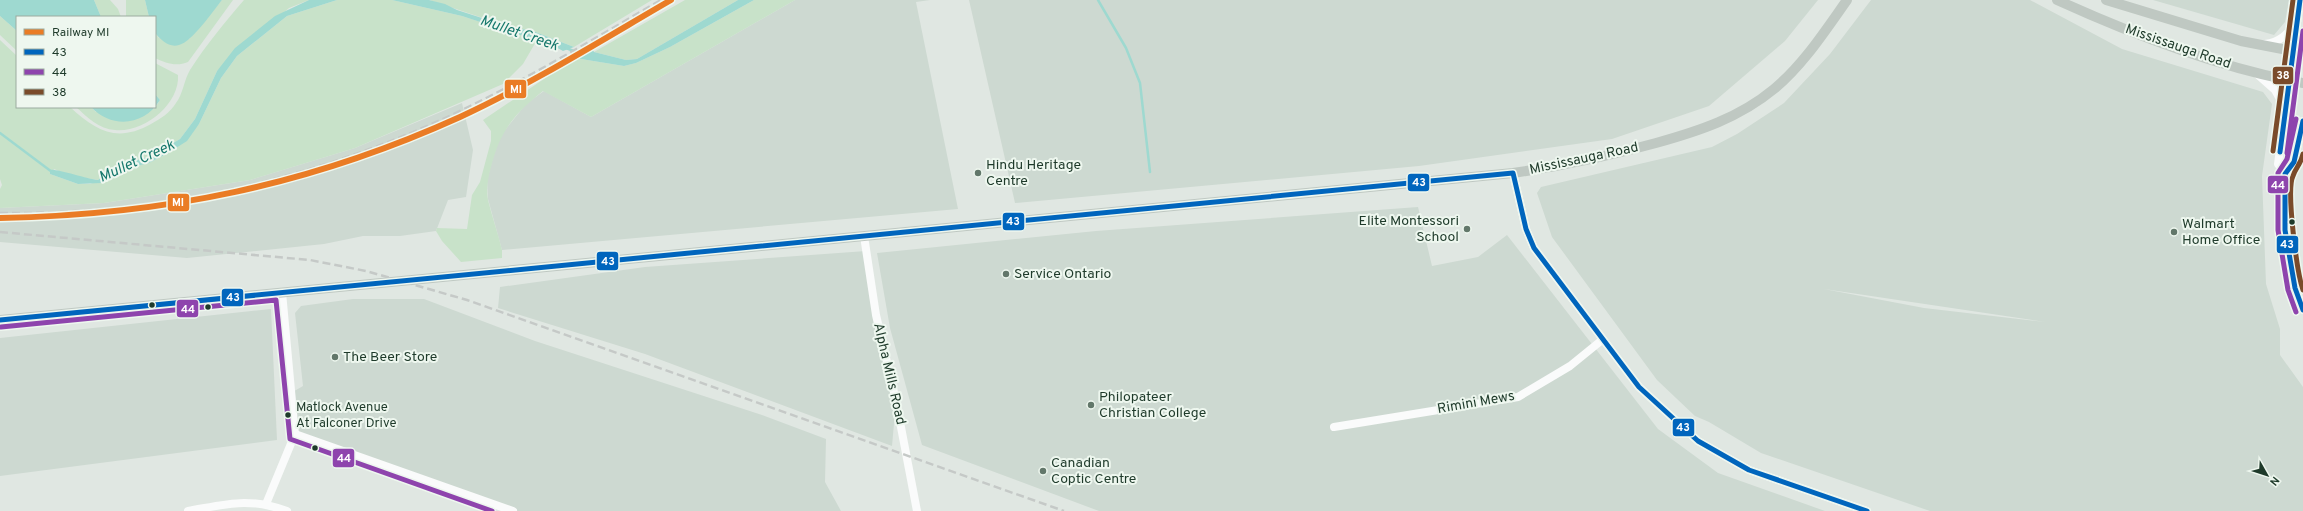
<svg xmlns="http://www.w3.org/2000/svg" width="2303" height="511" font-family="Overpass,sans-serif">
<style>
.built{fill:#cdd9d1;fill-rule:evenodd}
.green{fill:#c8e2c9}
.water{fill:#9ed9d0}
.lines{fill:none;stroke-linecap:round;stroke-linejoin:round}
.stream{stroke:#9ed9d0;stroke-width:2.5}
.minor{stroke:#fafbfb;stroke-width:8}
.major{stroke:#bfc8c2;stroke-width:10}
.rail{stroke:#c5c9c7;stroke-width:2.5;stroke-dasharray:8 4;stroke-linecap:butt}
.bus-1-casing{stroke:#eef7ef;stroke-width:8}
.bus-2-casing{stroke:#eef7ef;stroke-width:8}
.bus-3-casing{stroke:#eef7ef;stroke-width:8}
.bus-1{stroke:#0065bd;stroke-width:5}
.bus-2{stroke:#8e44ad;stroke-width:5}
.bus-3{stroke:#7a4b2a;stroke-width:5}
.rail-1-casing{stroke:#eef7ef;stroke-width:9}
.rail-1{stroke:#ea7c25;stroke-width:6}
.poi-dot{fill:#62776a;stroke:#eef7ef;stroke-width:1.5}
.bus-dot{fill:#1e3a2a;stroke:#eef7ef;stroke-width:1.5}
.labels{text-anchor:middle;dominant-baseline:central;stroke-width:4;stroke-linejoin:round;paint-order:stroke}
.bus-label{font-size:13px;fill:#1e3a2a;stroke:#eef7ef;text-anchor:start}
.street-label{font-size:14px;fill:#1e3a2a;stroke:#eef7ef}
.poi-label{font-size:14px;fill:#1e3a2a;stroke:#eef7ef;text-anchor:start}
.water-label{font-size:15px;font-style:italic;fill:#16786c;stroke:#eef7ef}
.line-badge{stroke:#eef7ef;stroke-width:1.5}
.badge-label{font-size:11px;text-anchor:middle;font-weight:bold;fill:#fff}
</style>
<rect width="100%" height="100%" fill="#e0e7e2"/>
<!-- built -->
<g class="built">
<path d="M 795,0 L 930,0 L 916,2 L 958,209 L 502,250 L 488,199 L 487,180 L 495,150 L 501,135 L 526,104 L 544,91 L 591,117 Z"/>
<path d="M 969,0 L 1818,0 L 1785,41 L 1709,106 L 1612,139 L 1419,166 L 1015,203 Z"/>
<path d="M 1871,0 L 2030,0 L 2122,49 L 2263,92 L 2272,104 L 2262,176 L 2266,284 L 2280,329 L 2280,355 L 2303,387 L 2303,511 L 1930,511 L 1761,453 L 1709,422 L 1695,416 L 1657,380 L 1552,237 L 1537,193 L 1541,187 L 1712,147 L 1737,134 L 1784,103 L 1830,54 ZM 1824,289 L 2045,322 L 1924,308 Z"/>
<path d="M 2153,0 L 2289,0 L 2285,22 L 2274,35 Z"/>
<path d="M 462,103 L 473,150 L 466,197 L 448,200 L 436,231 L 400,236 L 363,236 L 324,244 L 187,258 L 0,242 L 0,208 L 104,203 L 250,180 L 355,148 Z"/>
<path d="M 1418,207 L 1432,266 L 1478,257 L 1507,235 L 1658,429 L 1718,473 L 1825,511 L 1099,511 L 922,445 L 890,328 L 877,253 L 1096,231 Z"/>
<path d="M 866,251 L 896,401 L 892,446 L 645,354 L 498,308 L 500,287 L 645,267 Z"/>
<path d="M 353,299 L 424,299 L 535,341 L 762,415 L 826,439 L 825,482 L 841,511 L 513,511 L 295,434 L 291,393 L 303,386 L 295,313 L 301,306 Z"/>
<path d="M 271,309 L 277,440 L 0,476 L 0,338 Z"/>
</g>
<!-- green -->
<g class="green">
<path d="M 94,0 L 110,0 L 118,9 L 121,17 L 101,17 Z"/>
<path d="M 126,0 L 145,0 L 149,17 L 126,17 Z"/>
<path d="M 222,0 L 233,0 L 188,62 C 176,67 166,63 155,58 L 155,33 L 159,38 L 189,39 Z"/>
<path d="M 244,0 L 309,0 L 289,8 L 217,71 L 195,119 L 180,139 L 151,156 L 113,167 L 98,180 L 72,176 L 54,169 L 50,174 L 78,184 L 90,184 L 109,177 L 116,171 L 149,163 L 168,153 L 199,124 L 221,78 L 237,56 L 287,16 L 337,0 L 392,0 L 462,16 L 537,40 L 523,64 L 503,84 L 355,148 L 250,180 L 104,203 L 0,208 L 0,189 L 2,185 L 0,179 L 0,40 L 17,56 L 17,107 L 70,107 C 96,131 117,143 151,124 C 160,119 170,113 176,103 C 183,94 184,80 190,70 C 206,45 225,22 244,0 Z"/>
<path d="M 429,0 L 652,0 L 574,47 L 533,31 L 510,27 Z"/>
<path d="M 685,0 L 738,0 L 637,59 L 626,60 L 594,52 Z"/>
<path d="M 754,0 L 795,0 L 591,117 L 543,91 C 514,114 500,131 491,167 C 488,178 486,188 488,200 C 492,217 498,233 502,250 L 502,258 L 461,262 L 442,241 L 436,231 L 437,228 L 467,229 L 472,195 L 480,182 L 491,141 L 491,131 L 483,120 L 575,58 L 624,66 L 636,63 L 670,47 Z"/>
<path d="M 0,16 L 17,31 L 17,51 L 0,35 Z"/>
<path d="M 155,63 L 178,75 C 180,104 144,133 115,130 C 99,129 87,117 76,107 L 91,107 L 96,112 L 154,109 L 160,100 L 155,94 Z"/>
</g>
<!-- water -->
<g class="water">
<path d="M 0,0 L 94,0 L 101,17 L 17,17 L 17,31 L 0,16 Z"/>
<path d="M 145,0 L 222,0 C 213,11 192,42 179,45 C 169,48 161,40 155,33 L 155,17 L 149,17 Z"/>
<path d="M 309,0 L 337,0 L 287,16 L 237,56 L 221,78 L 199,124 L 187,141 L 168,153 L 149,163 L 116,171 L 101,183 L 78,184 L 50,174 L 50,170 C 55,168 87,179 98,180 L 113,167 L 151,156 L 180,139 L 195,119 L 217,71 L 235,48 L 275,16 Z"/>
<path d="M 392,0 L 429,0 L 445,4 L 457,10 L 510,27 L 533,31 L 574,47 L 563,51 L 554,46 L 462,16 Z"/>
<path d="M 738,0 L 754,0 L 670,47 L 636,63 L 624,66 L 575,58 L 592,48 L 594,52 L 626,60 L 637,59 Z"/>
<path d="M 155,94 L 160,100 C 144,126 112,129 91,107 L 155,107 Z"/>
</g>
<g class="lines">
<!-- stream -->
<g class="stream">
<path d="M 1098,0 L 1126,48 L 1140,83 L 1150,172"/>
<path d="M 566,48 L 584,55"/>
<path d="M 0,133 L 52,172"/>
</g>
<!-- minor -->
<g class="minor">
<path d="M 2265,44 C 2281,42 2287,34 2297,22"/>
<path d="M 2257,74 L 2275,90 L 2284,106"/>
<path d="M 2303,121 L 2294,162 L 2285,174 L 2285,230 L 2295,288 L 2303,310"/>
<path d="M 1513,173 L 1526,229 L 1534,248 L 1639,387 L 1698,441 L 1749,470 L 1867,511"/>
<path d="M 2285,174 L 2278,164 L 2300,0"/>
<path d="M 864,236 L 876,315 L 896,401 L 917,511"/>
<path d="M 1334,427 L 1518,397 L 1570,366 L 1602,340"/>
<path d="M 295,434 L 513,511"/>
<path d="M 266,504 L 295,434 L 282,292"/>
<path d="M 188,511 C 228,504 248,497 287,511"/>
</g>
<!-- major -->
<g class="major">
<path d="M 2057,0 C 2134,35 2219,68 2303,83"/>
<path d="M 2106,0 L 2241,41 L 2303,53"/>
<path d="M 0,320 L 1513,173 C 1562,166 1609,156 1656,143 C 1699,131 1739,118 1774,89 C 1803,65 1825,31 1847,0"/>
</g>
<!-- rail -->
<g class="rail">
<path d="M 0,213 C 158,215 317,179 460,111 C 529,78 595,38 661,0"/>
<path d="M 0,232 L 310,260 L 366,271 L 467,300 L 1064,511"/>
</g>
<!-- bus-1 casing -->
<g class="bus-1-casing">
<g id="bus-1">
<path d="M 2303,121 L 2294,162 L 2285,174 L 2285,230 L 2295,288 L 2303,310"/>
<path d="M 2280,152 L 2300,0"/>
<path d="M 0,320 L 1513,173 L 1526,229 L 1534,248 L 1639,387 L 1698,441 L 1749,470 L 1867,511"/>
</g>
</g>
<!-- bus-2 casing -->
<g class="bus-2-casing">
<g id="bus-2">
<path d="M 2296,119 L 2287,159 L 2278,173 L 2278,230 L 2288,290 L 2296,312"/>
<path d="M 2287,153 L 2303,31"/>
<path d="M 1,327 L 276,300 L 290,439 L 492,511"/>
</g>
</g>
<!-- bus-3 casing -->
<g class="bus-3-casing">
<g id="bus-3">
<path d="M 2273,151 L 2293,0"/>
<path d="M 2303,154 C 2301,164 2296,167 2293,176 C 2286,190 2297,273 2303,290"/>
</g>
</g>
<!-- bus-1 -->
<use href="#bus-1" class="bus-1"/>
<!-- bus-2 -->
<use href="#bus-2" class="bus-2"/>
<!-- bus-3 -->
<use href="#bus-3" class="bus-3"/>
<!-- rail-1 casing -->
<g class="rail-1-casing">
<path id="rail-1" d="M 0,218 C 164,215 310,185 460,117 C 533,83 602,40 671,0"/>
</g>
<!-- rail-1 -->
<use href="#rail-1" class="rail-1"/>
</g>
<!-- markers -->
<g class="poi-dot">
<circle cx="978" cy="173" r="4"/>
<circle cx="1467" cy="229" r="4"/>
<circle cx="2174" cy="232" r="4"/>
<circle cx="1006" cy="274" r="4"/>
<circle cx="335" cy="357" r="4"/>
<circle cx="1091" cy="405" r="4"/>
<circle cx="1043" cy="471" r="4"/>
</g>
<g class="bus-dot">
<circle cx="2292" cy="222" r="3.5"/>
<circle cx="152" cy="305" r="3.5"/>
<circle cx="208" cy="307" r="3.5"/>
<circle cx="288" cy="415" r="3.5"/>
<circle cx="315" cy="448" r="3.5"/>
</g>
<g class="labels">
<!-- bus labels -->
<g class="bus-label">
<text x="296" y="408">Matlock Avenue<tspan x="296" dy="16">At Falconer Drive</tspan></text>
</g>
<!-- street labels -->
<g class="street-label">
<text transform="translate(2178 47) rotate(19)">Mississauga Road</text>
<text transform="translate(1584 159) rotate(-12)">Mississauga Road</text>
<text transform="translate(889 374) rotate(77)">Alpha Mills Road</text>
<text transform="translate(1476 403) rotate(-10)">Rimini Mews</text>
</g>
<!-- poi labels -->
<g class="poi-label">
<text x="986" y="165">Hindu Heritage<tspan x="986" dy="16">Centre</tspan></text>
<text x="1459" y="221" text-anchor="end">Elite Montessori<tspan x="1459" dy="16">School</tspan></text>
<text x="2182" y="224">Walmart<tspan x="2182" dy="16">Home Office</tspan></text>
<text x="1014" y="274">Service Ontario</text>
<text x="343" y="357">The Beer Store</text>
<text x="1099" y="397">Philopateer<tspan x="1099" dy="16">Christian College</tspan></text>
<text x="1051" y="463">Canadian<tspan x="1051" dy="16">Coptic Centre</tspan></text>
</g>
<!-- water labels -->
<g class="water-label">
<text transform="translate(519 34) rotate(19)">Mullet Creek</text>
<text transform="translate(137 162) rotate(-25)">Mullet Creek</text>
</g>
</g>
<g class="line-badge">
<rect x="2272" y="66" width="22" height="19" rx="4" fill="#7a4b2a"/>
<rect x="504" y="79" width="23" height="20" rx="4" fill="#ea7c25"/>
<rect x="1407" y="173" width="23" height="19" rx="4" fill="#0065bd"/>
<rect x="2267" y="175" width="22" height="19" rx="4" fill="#8e44ad"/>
<rect x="167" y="193" width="23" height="19" rx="4" fill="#ea7c25"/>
<rect x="1002" y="212" width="23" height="19" rx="4" fill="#0065bd"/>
<rect x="2276" y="235" width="23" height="19" rx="4" fill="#0065bd"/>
<rect x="596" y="251" width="23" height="20" rx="4" fill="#0065bd"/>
<rect x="221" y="288" width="23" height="19" rx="4" fill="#0065bd"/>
<rect x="176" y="299" width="23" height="19" rx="4" fill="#8e44ad"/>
<rect x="1672" y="418" width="23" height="19" rx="4" fill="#0065bd"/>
<rect x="332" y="448" width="23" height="20" rx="4" fill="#8e44ad"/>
</g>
<g class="badge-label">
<text x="2283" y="79">38</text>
<text x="516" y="93">MI</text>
<text x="1419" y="186">43</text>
<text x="2278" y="189">44</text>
<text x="178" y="206">MI</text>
<text x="1013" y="225">43</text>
<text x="2287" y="248">43</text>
<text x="608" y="265">43</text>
<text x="233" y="301">43</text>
<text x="188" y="313">44</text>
<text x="1683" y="431">43</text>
<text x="344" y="462">44</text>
</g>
<!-- legend -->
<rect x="16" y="16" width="140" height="92" fill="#eef7ef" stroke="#9baba0"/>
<rect x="24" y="29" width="20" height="6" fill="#ea7c25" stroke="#9baba0"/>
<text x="52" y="36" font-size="12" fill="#1e3a2a">Railway MI</text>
<rect x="24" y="49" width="20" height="6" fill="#0065bd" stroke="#9baba0"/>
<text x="52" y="56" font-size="12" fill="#1e3a2a">43</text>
<rect x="24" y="69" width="20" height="6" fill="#8e44ad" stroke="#9baba0"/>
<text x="52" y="76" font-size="12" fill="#1e3a2a">44</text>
<rect x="24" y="89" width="20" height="6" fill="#7a4b2a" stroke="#9baba0"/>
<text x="52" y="96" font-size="12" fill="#1e3a2a">38</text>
<!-- north arrow -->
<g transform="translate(2267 475) rotate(129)" stroke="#eef7ef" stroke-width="3" paint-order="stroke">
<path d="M0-3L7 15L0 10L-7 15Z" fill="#1e3a2a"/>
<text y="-6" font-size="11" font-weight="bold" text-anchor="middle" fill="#1e3a2a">N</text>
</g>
</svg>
